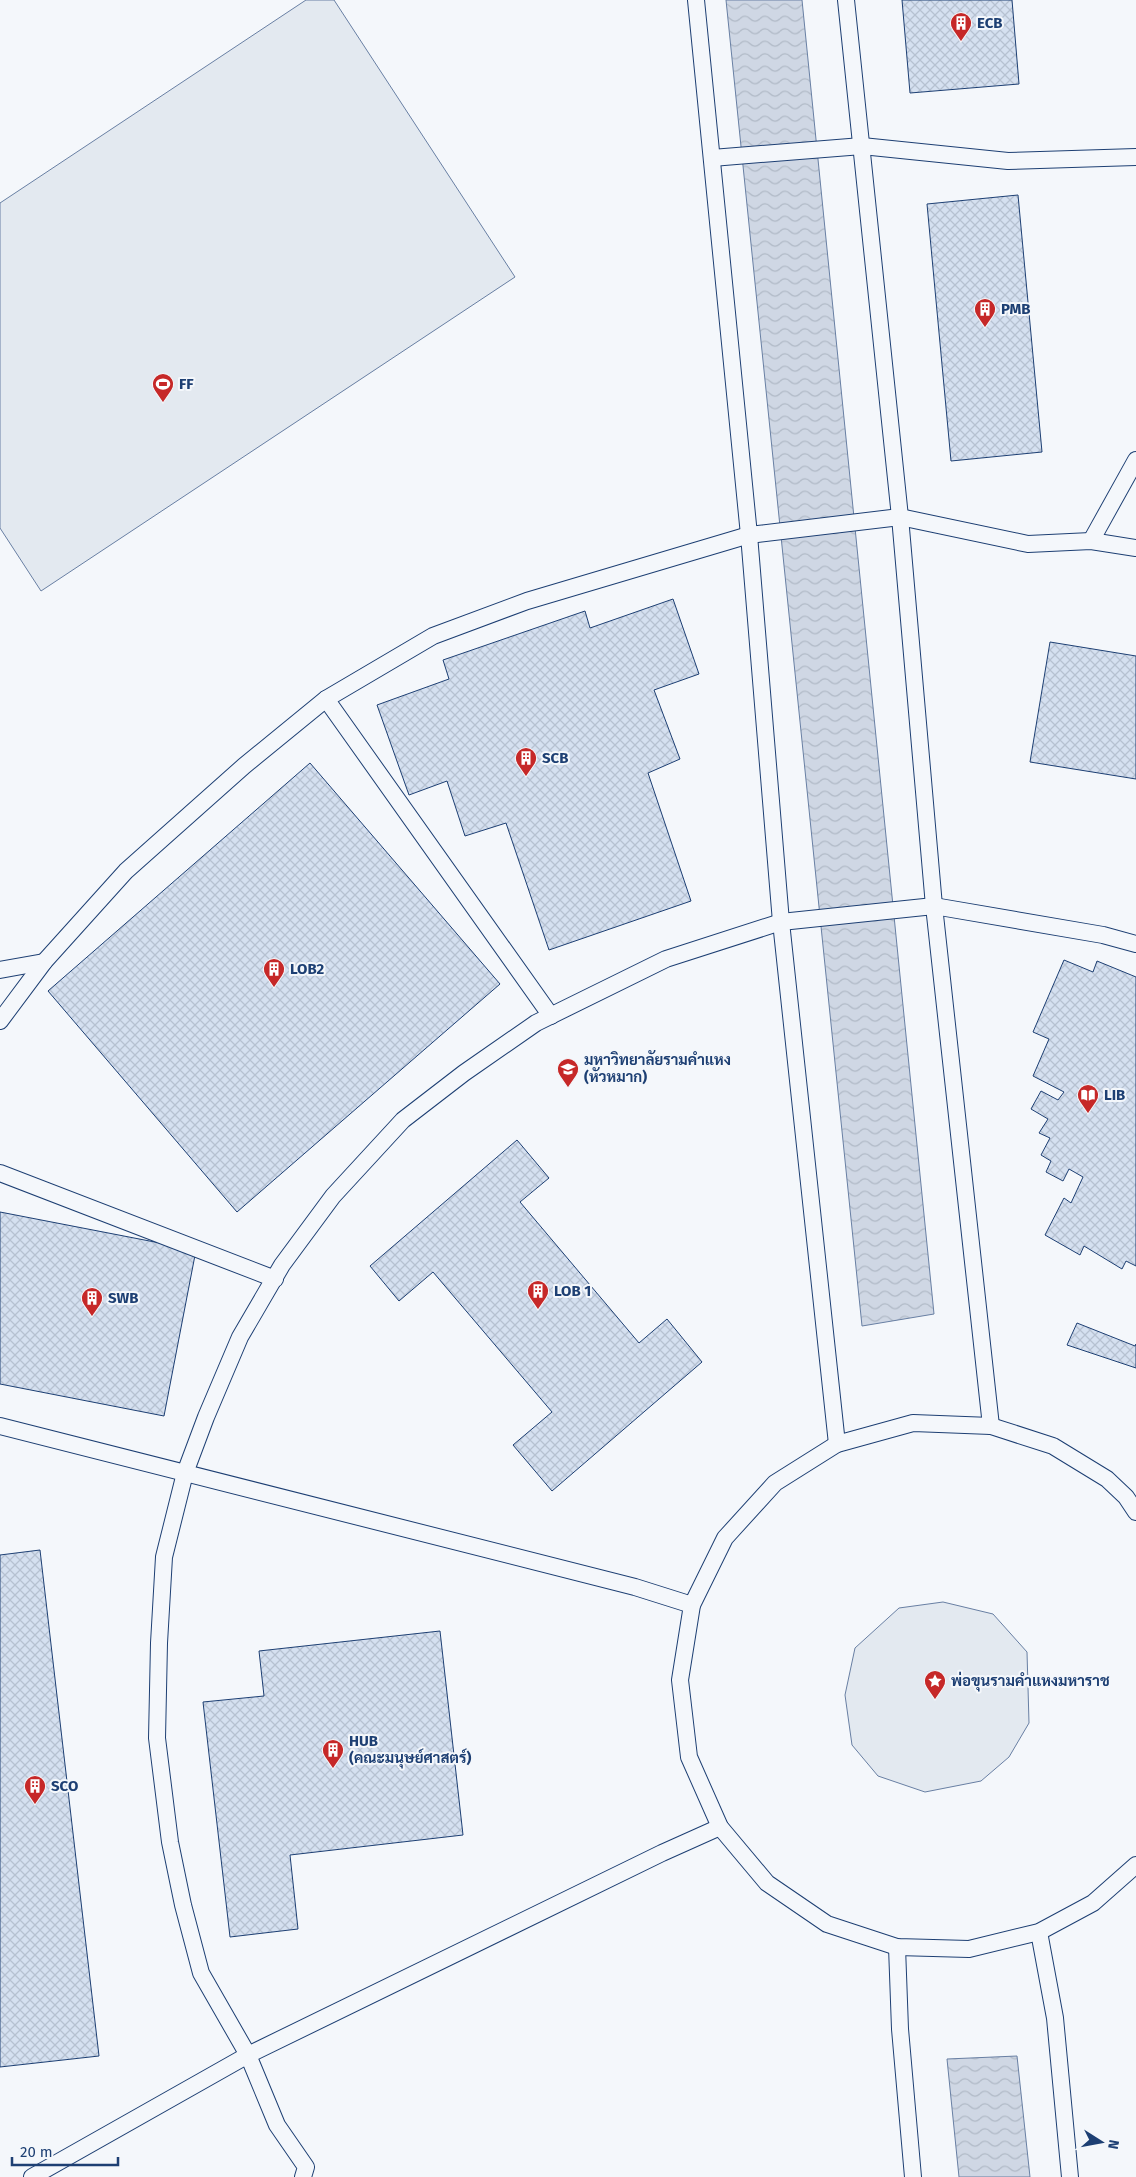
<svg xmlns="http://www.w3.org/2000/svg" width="1136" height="2177" font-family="'Fira Sans',Sarabun,sans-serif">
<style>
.green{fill:#e3e9f0;stroke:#687fa3}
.water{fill:url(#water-waves);stroke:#687fa3}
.building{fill:url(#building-cross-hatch);stroke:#1d3f73}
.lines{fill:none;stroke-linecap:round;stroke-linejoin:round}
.lane-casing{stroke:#1d3f73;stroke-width:18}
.lane{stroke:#f4f7fb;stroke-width:16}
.labels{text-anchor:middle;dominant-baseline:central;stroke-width:4;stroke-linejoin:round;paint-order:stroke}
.poi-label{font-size:15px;font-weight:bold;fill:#1d3f73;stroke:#f4f7fb;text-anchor:start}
</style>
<defs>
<pattern id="water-waves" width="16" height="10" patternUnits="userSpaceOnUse" patternTransform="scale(1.25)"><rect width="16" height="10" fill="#cfd7e4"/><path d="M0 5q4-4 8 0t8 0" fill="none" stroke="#b1bac7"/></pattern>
<pattern id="building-cross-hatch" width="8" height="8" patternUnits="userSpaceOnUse" patternTransform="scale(1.25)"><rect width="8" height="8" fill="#d5e0f0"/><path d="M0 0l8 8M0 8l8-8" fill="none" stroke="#b6c1d1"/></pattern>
</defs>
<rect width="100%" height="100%" fill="#f4f7fb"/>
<!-- green -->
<g class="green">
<path d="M 306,0 L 334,0 L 515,277 L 41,591 L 0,528 L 0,203 Z"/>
<path d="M 943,1602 L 993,1614 L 1027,1652 L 1029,1723 L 1009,1757 L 981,1781 L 925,1792 L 878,1776 L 852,1745 L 845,1695 L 855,1648 L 899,1608 Z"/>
</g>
<!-- water -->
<g class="water">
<path d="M 726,0 L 802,0 L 934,1314 L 862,1326 Z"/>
<path d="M 1017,2056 L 1030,2177 L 959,2177 L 947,2059 Z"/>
</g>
<!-- building -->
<g class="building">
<path d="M 902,0 L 1012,0 L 1019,84 L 910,93 Z"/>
<path d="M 1018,195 L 1042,452 L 951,461 L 927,204 Z"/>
<path d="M 673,599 L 699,674 L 654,690 L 680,759 L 648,773 L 691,901 L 549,950 L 506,823 L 465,836 L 447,781 L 409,795 L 377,705 L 449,679 L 443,660 L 585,611 L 590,628 Z"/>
<path d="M 1050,642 L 1136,656 L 1136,779 L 1030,762 Z"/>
<path d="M 310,763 L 500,984 L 237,1212 L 48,991 Z"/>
<path d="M 1064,960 L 1093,972 L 1097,961 L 1136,977 L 1136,1266 L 1126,1261 L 1122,1269 L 1084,1246 L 1080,1255 L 1045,1235 L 1064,1198 L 1071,1203 L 1083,1177 L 1069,1169 L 1063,1181 L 1046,1172 L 1051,1161 L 1041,1155 L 1050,1138 L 1039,1133 L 1048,1119 L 1031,1109 L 1041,1091 L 1058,1100 L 1064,1092 L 1033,1076 L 1049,1039 L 1033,1032 Z"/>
<path d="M 517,1140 L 549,1178 L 520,1202 L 639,1343 L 667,1319 L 702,1362 L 552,1491 L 513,1445 L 552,1412 L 433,1272 L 399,1301 L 370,1266 Z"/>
<path d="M 0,1212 L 196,1250 L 164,1416 L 0,1384 Z"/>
<path d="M 1077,1323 L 1135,1346 L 1136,1344 L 1136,1368 L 1067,1345 Z"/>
<path d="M 40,1550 L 99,2056 L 0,2067 L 0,1555 Z"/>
<path d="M 440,1631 L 463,1835 L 290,1855 L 298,1929 L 230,1937 L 203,1702 L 264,1696 L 259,1651 Z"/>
</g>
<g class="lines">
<!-- lane casing -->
<g class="lane-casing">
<g id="lane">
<path d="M 696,0 L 749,535 L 781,922 L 837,1444"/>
<path d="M 846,0 L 900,517 L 934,906 L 991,1426"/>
<path d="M 712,158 L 862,146 L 1008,161 L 1136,157"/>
<path d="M 1091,541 L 1136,460"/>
<path d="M 326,699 L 551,1016"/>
<path d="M 0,970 L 44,962"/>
<path d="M 0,1021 L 44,962 L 126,871 L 244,766 L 326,699 L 433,636 L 527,601 L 749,535 L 900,517 L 1028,544 L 1091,541 L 1136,548"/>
<path d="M 0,1173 L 275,1279"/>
<path d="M 0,1426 L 635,1587 L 692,1605"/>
<path d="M 1136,1512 L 1126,1497 L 1107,1479 L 1053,1446 L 991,1426 L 913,1423 L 837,1444 L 775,1483 L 725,1538 L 692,1605 L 680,1680 L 689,1757 L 720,1827 L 767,1883 L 827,1924 L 897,1947 L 969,1949 L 1039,1932 L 1093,1903 L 1136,1865"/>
<path d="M 1039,1932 L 1055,2018 L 1070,2177"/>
<path d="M 897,1947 L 900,2029 L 913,2177"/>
<path d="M 32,2177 L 248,2055 L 662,1853 L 720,1827"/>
<path d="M 303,2177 L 306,2167 L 277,2125 L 248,2055 L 201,1973 L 183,1905 L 170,1842 L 157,1738 L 159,1643 L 164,1557 L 185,1473 L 206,1417 L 240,1337 L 282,1265 L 333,1196 L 403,1120 L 464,1073 L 536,1023 L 666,959 L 781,922 L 934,906 L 1103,935 L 1136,944"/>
</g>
</g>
<!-- lane -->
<use href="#lane" class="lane"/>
</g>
<!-- icons -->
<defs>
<g id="building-pin" transform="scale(1.125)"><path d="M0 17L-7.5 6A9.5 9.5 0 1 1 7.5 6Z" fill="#c62828" stroke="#f4f7fb"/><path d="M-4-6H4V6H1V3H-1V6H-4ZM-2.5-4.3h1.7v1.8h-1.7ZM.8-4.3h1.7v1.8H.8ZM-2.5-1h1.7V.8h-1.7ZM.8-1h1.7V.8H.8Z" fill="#fff"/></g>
<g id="stadium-pin" transform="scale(1.125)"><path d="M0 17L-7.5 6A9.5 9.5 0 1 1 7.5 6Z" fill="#c62828" stroke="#f4f7fb"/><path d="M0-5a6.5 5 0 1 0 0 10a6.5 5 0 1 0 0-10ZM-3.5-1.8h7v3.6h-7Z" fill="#fff"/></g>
<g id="university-pin" transform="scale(1.125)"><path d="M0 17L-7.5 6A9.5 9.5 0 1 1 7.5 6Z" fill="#c62828" stroke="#f4f7fb"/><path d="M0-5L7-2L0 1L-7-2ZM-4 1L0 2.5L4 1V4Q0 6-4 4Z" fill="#fff"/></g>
<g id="library-pin" transform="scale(1.125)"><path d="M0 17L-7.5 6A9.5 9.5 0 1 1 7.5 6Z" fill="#c62828" stroke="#f4f7fb"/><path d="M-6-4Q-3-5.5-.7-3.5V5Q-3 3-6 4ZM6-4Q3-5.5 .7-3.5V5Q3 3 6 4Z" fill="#fff"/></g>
<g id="sight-pin" transform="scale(1.125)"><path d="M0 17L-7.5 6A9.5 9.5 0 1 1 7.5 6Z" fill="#c62828" stroke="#f4f7fb"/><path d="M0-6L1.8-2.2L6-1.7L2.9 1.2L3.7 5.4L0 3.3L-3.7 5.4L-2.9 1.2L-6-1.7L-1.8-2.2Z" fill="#fff"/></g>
</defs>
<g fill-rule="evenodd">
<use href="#building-pin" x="961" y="23"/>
<use href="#building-pin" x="985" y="309"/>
<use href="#stadium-pin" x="163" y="384"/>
<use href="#building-pin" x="526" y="758"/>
<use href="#building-pin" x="274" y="969"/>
<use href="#university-pin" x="568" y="1069"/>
<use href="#library-pin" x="1088" y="1095"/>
<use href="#building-pin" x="538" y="1291"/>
<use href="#building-pin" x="92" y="1298"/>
<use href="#sight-pin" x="935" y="1681"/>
<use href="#building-pin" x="333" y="1750"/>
<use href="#building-pin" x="35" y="1786"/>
</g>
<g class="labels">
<!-- poi labels -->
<g class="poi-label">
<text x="977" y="23">ECB</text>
<text x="1001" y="309">PMB</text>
<text x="179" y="384">FF</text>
<text x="542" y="758">SCB</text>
<text x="290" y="969">LOB2</text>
<text x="584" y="1060">มหาวิทยาลัยรามคำแหง<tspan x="584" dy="17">(หัวหมาก)</tspan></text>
<text x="1104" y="1095">LIB</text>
<text x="554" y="1291">LOB 1</text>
<text x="108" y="1298">SWB</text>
<text x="951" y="1681">พ่อขุนรามคำแหงมหาราช</text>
<text x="349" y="1741">HUB<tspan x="349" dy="17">(คณะมนุษย์ศาสตร์)</tspan></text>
<text x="51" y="1786">SCO</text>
</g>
</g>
<!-- north arrow -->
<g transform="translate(1101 2142) rotate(101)" stroke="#f4f7fb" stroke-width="4" paint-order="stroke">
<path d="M0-4L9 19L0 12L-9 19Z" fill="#1d3f73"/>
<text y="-8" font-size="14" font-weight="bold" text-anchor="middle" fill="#1d3f73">N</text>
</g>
<!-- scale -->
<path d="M12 2157v8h106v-8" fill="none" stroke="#1d3f73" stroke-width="2.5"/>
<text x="20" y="2157" font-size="15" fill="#1d3f73" stroke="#f4f7fb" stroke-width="4" paint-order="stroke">20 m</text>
</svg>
